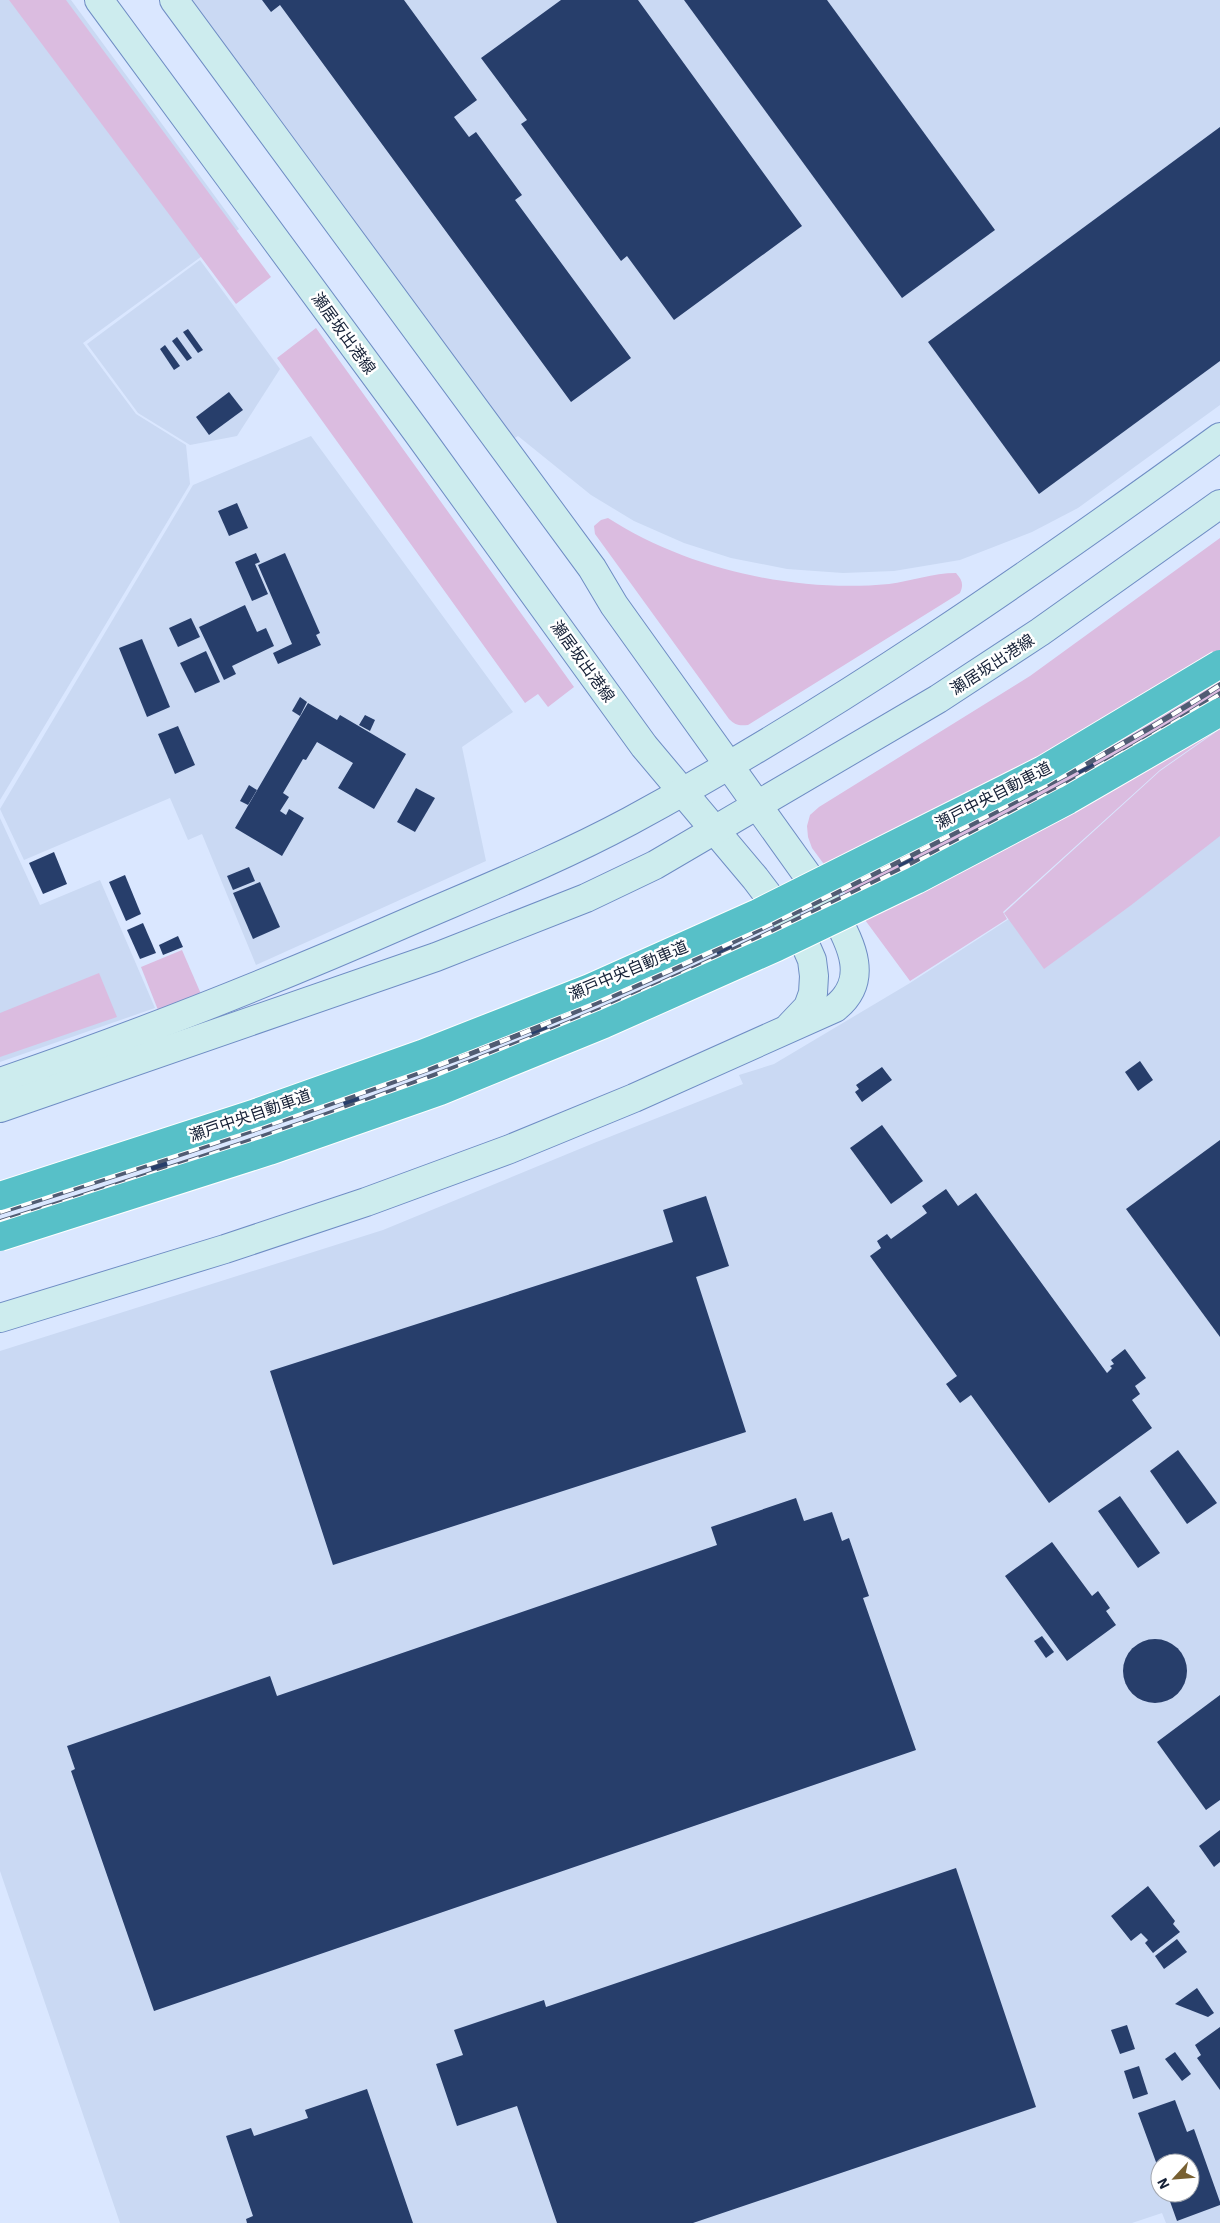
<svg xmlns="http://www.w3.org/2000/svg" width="1220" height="2223" font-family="'IBM Plex Sans','Noto Sans JP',sans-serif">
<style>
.built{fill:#cad9f3;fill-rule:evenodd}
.green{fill:#dbbce0}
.building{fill:#273e6b}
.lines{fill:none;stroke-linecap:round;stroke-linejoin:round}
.secondary-casing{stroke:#6f8dc4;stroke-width:30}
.secondary{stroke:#cdecee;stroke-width:28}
.rail-casing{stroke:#515c73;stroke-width:5.5}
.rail{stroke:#fff;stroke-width:4;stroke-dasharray:11;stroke-linecap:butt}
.highway-bridge-casing{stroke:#fff;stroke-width:30;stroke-linecap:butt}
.highway-bridge{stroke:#57c0c8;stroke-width:28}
.labels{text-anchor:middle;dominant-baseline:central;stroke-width:5;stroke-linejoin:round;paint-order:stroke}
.street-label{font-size:16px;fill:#152036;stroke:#fff}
</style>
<rect width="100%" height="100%" fill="#dae7ff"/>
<!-- built -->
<g class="built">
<path d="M 0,0 L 71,0 L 239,229 L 83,343 L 136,414 L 186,445 L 190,484 L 0,800 Z"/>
<path d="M 190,0 L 1220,0 L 1220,405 L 1078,508 L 1032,532 L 960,560 L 894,571 L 843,573 L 787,569 L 731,558 L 684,543 L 634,521 L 591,495 L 518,436 L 513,439 Z"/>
<path d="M 200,260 L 280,369 L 237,436 L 190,445 L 138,413 L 87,344 Z"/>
<path d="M 311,436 L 513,712 L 462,747 L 486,861 L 256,965 L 202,834 L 188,840 L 170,798 L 24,860 L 0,809 L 193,485 Z"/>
<path d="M 1220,775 L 1220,2223 L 1166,2223 L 1162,2213 L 1132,2223 L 120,2223 L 0,1871 L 0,1351 L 383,1230 L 594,1143 L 743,1084 L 739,1075 L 774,1064 L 910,983 L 1034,903 ZM 1160,2163 L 1190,2163 L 1190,2193 L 1160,2193 Z"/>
<path d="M 0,818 L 40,905 L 100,880 L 155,1008 L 0,1062 Z"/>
</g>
<!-- green -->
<g class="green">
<path d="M 9,0 L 66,0 L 271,277 L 236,304 Z"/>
<path d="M 316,328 L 574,687 L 548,707 L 538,694 L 525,703 L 277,358 Z"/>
<path d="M 608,518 C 687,569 795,593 889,584 C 911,581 933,573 956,573 C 962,580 964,584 960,593 L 748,725 C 739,726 735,725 729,719 L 595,534 L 594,526 L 601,520 Z"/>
<path d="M 1220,538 L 1220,728 L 1160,770 L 1003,912 L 1007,919 L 910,981 L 812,848 L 808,837 L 807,826 L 810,815 L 819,807 L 1030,676 Z"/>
<path d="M 1220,729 L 1220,836 L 1130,906 L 1044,969 L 1004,913 L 1160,771 Z"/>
<path d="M 182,950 L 201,994 L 158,1010 L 141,967 Z"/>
<path d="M 99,973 L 117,1017 L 0,1057 L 0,1013 Z"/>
</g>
<!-- building -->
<g class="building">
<path d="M 262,0 L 404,0 L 477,100 L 454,117 L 469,137 L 476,132 L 522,195 L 515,200 L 631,358 L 571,402 L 280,5 L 271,12 Z"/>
<path d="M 561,0 L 638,0 L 802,226 L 674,320 L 627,256 L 621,261 L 521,124 L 527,120 L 481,58 Z"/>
<path d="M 684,0 L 827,0 L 995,230 L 902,298 Z"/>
<path d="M 1220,127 L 1220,361 L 1039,494 L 928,342 Z"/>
<path d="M 188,329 L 203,350 L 198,353 L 183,332 Z"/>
<path d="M 177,337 L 192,358 L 187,361 L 172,341 Z"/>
<path d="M 165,345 L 180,366 L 174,370 L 160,349 Z"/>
<path d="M 229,392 L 243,410 L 209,435 L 196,417 Z"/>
<path d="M 237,503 L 248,528 L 229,536 L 218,511 Z"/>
<path d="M 256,553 L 260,562 L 255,564 L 268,594 L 252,601 L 235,562 Z"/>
<path d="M 285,553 L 320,633 L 316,635 L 321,645 L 278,664 L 273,653 L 292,644 L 258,565 Z"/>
<path d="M 245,605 L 257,632 L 266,628 L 274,646 L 232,666 L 236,674 L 224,680 L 199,627 Z"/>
<path d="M 191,618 L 200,637 L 178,647 L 169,628 Z"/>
<path d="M 142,639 L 170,707 L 147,717 L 119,648 Z"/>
<path d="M 206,651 L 220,682 L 195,693 L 180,663 Z"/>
<path d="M 300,697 L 307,702 L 300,716 L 292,711 Z"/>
<path d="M 308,703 L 337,720 L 340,715 L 406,754 L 374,809 L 338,788 L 353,763 L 317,742 L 306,760 L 303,759 L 283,793 L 289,797 L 280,811 L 286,815 L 289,809 L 304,818 L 282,856 L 235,828 Z"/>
<path d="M 365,715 L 375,720 L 370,731 L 359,725 Z"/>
<path d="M 178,726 L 195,765 L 175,774 L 158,734 Z"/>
<path d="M 1078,736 L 1108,791 L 1093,799 L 1063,744 Z"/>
<path d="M 249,785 L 257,790 L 248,805 L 240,801 Z"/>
<path d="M 416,788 L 435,798 L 415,832 L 397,822 Z"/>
<path d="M 899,830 L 927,886 L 912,893 L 884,837 Z"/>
<path d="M 54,852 L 67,884 L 43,894 L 29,863 Z"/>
<path d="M 249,867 L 255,881 L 233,890 L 227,876 Z"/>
<path d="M 125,875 L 141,914 L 126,921 L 109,882 Z"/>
<path d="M 260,882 L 280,927 L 253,939 L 233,893 Z"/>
<path d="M 719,918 L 745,976 L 730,982 L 704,925 Z"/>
<path d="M 143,923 L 156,953 L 140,959 L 127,930 Z"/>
<path d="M 178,936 L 183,947 L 163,955 L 159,945 Z"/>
<path d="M 536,999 L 559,1057 L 544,1064 L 520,1005 Z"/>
<path d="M 1140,1061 L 1153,1080 L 1138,1091 L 1125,1072 Z"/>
<path d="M 882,1067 L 892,1080 L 862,1102 L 855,1092 L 859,1089 L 856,1085 Z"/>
<path d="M 349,1070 L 370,1129 L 355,1134 L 333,1076 Z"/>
<path d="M 882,1125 L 923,1181 L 891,1204 L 850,1148 Z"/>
<path d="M 158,1135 L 177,1194 L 161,1200 L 142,1140 Z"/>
<path d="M 1220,1140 L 1220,1337 L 1126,1209 Z"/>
<path d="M 946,1189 L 958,1206 L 976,1193 L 1107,1373 L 1112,1368 L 1110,1366 L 1114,1364 L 1111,1360 L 1125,1349 L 1146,1378 L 1135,1386 L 1140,1394 L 1132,1400 L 1152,1428 L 1049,1503 L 971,1395 L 960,1403 L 946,1384 L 957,1376 L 870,1256 L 881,1248 L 877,1241 L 887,1234 L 891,1239 L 927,1213 L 922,1206 Z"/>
<path d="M 706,1196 L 729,1266 L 696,1277 L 746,1432 L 333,1565 L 270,1371 L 673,1242 L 663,1210 Z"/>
<path d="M 1178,1450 L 1217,1503 L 1187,1524 L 1150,1471 Z"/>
<path d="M 1120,1496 L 1160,1553 L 1138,1568 L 1098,1511 Z"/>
<path d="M 796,1498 L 804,1521 L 832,1512 L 842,1541 L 849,1538 L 869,1596 L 863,1598 L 916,1750 L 154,2011 L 71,1771 L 75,1769 L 67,1746 L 270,1676 L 277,1696 L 717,1545 L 711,1527 Z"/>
<path d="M 1052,1542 L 1092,1596 L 1098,1591 L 1110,1608 L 1106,1611 L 1116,1625 L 1067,1661 L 1005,1576 Z"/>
<path d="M 1042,1636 L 1054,1652 L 1046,1658 L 1034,1641 Z"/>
<circle cx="1155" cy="1671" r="32"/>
<path d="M 1220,1695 L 1220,1800 L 1206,1810 L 1157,1742 Z"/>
<path d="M 1220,1830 L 1220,1862 L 1214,1867 L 1199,1846 Z"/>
<path d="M 956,1868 L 1036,2107 L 693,2223 L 557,2223 L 517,2106 L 457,2126 L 436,2064 L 463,2055 L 454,2030 L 544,2000 L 546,2007 Z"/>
<path d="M 1148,1886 L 1175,1921 L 1173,1924 L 1180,1932 L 1153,1953 L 1145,1943 L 1148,1940 L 1141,1933 L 1131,1941 L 1111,1916 Z"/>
<path d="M 1177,1939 L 1187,1952 L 1164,1969 L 1155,1956 Z"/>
<path d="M 1197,1988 L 1214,2013 L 1208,2017 L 1175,2004 Z"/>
<path d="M 1127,2025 L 1135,2049 L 1120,2054 L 1111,2030 Z"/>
<path d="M 1220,2027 L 1220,2090 L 1197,2058 L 1201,2055 L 1195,2045 Z"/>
<path d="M 1175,2052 L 1191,2074 L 1182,2081 L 1165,2059 Z"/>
<path d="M 1139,2066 L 1148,2094 L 1133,2099 L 1124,2071 Z"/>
<path d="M 367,2089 L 413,2223 L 247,2223 L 246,2219 L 253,2216 L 226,2136 L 251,2128 L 254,2136 L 308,2118 L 305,2110 Z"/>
<path d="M 1175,2100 L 1187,2132 L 1194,2129 L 1220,2202 L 1220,2205 L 1177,2221 L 1167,2193 L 1190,2193 L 1190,2163 L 1160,2163 L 1160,2173 L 1138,2113 Z"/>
</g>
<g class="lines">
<!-- secondary casing -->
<g class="secondary-casing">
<g id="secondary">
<path d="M 99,0 L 417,432 L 644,746 L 755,878 L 805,944 L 812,960 L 814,976 L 813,993 L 808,1007 L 790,1026"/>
<path d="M 0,1082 C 141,1034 278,979 415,919 C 487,888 561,858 630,821 C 837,709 1030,575 1220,437"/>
<path d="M 0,1108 L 436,957 L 586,898 L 655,865 L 938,699 L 1040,632 L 1220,504"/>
<path d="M 0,1318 L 225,1249 L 366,1202 L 510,1149 L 634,1098 L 835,1008 C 871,979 850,943 833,911 L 614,605 L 592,568 L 174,0"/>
</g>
</g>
<!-- secondary -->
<use href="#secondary" class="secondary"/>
<!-- rail casing -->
<g class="rail-casing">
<g id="rail">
<path d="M 0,1212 C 143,1167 285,1121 426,1070 C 602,1006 772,926 939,841 C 1034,792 1130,743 1220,685"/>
<path d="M 0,1222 C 202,1159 404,1092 600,1010 C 692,971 783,927 873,883 C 991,825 1109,765 1220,694"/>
</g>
</g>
<!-- rail -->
<use href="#rail" class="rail"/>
<!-- highway-bridge casing -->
<g class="highway-bridge-casing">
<g id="highway-bridge">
<path d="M 0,1196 L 256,1113 L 422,1054 L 590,988 L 758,913 L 1043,770 L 1220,664"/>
<path d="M 0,1237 L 269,1151 L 440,1091 L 604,1024 L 777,947 L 916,880 L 1068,800 L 1220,712"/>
</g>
</g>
<!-- highway-bridge -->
<use href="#highway-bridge" class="highway-bridge"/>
</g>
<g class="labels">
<!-- street labels -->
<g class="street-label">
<text transform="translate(344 333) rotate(54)">瀬居坂出港線</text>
<text transform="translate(583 661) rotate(54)">瀬居坂出港線</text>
<text transform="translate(992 664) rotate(-33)">瀬居坂出港線</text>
<text transform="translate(993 795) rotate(-27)">瀬戸中央自動車道</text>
<text transform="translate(628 970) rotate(-23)">瀬戸中央自動車道</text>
<text transform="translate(250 1115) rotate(-19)">瀬戸中央自動車道</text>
</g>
</g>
<!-- north arrow -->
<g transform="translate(1175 2178) rotate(244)"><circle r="24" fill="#ffffff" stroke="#a1a6af"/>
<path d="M0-4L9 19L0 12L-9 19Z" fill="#786031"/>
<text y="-8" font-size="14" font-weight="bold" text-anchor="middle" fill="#152036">N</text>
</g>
</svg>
